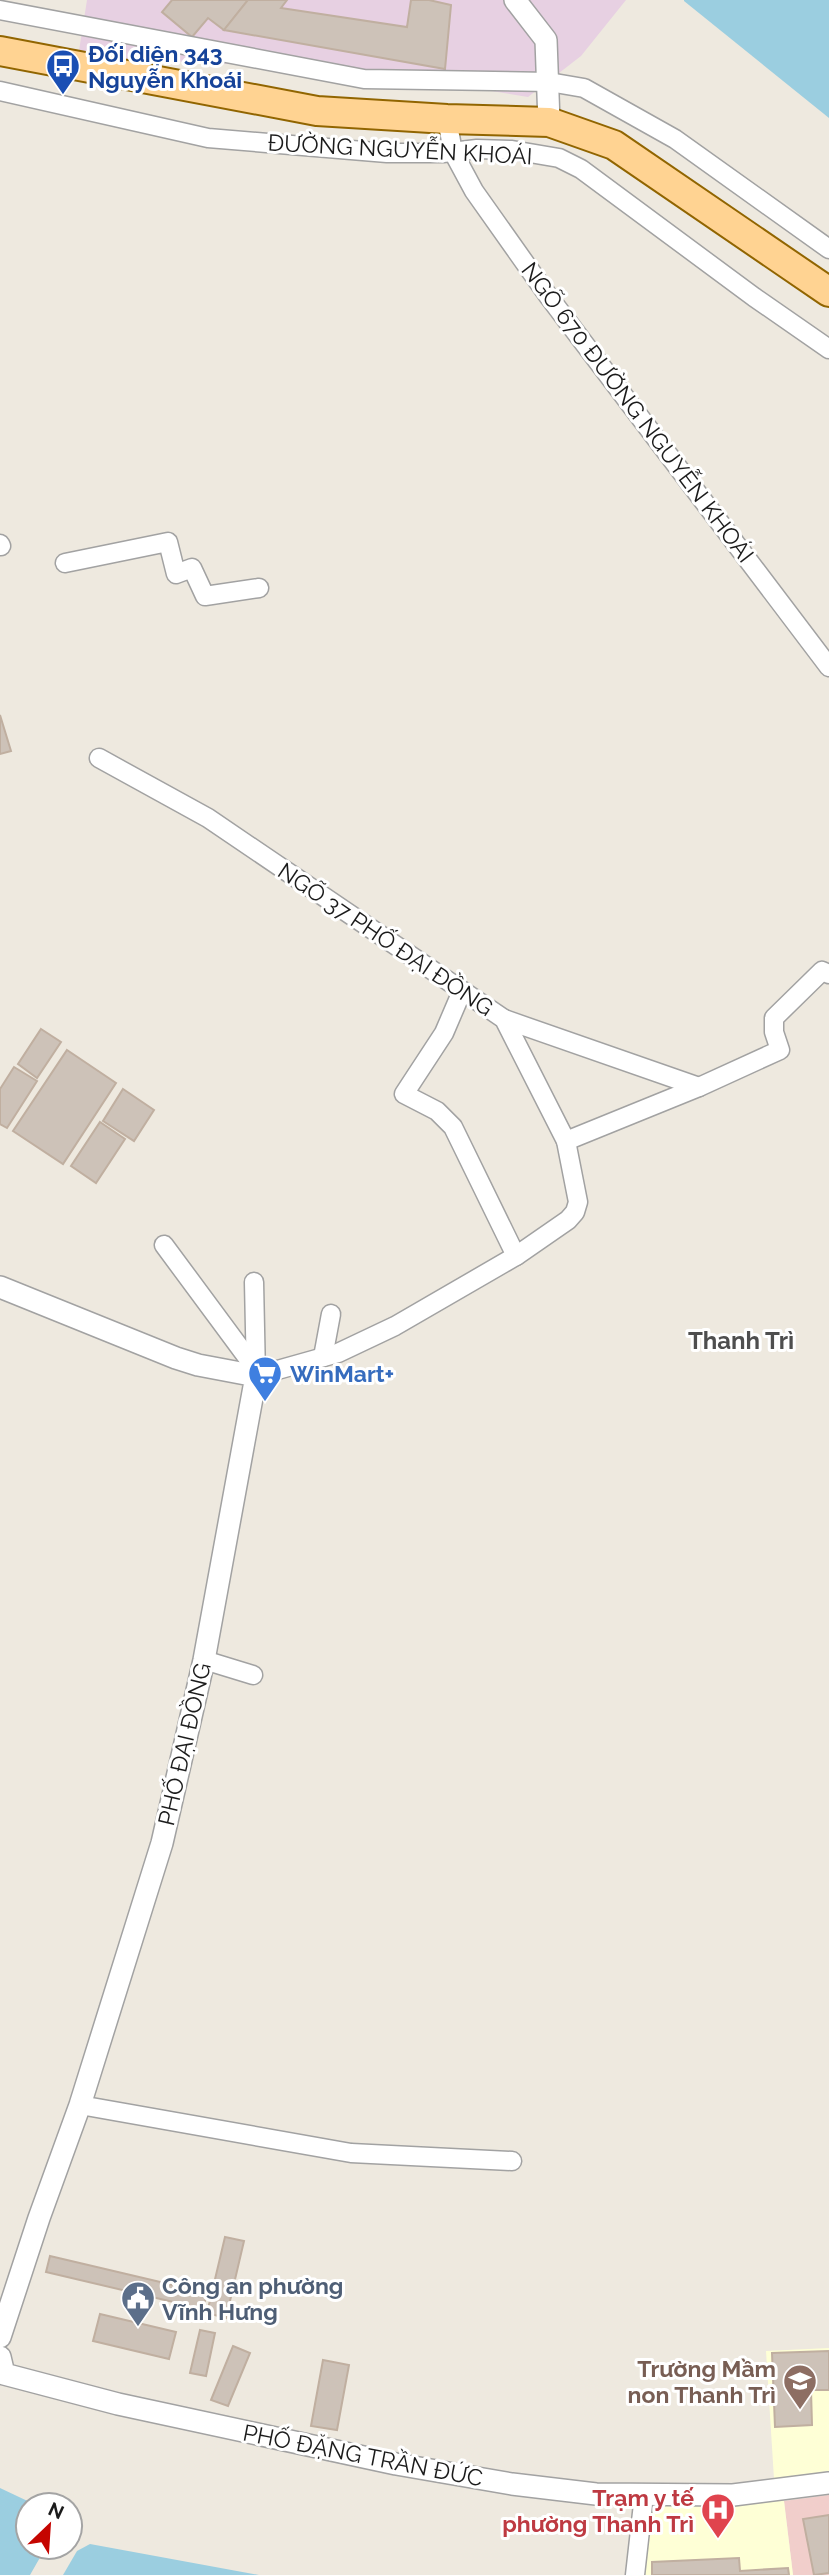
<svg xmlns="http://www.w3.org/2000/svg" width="829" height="2575" font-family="Raleway,sans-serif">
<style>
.commercial{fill:#f1cecb}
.industrial{fill:#e7d0e2}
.education{fill:#feffd6}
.water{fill:#9bcee0}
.building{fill:#cdc2b8;stroke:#c0afa0;stroke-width:2}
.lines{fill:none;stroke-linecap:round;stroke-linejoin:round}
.minor-casing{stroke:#a2a2a2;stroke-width:21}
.tertiary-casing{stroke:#a2a2a2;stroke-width:24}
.primary-casing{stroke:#916500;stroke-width:32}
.minor{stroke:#fff;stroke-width:18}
.tertiary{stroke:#fff;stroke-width:21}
.primary{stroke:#ffd392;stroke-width:28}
.labels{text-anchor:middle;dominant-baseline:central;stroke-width:6;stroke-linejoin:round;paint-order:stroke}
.transit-label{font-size:23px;font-weight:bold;fill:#164399;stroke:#fff;text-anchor:start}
.street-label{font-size:23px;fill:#1b1b1b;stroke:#fff}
.shop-label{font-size:23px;font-weight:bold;fill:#366cbe;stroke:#fff;text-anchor:start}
.service-label{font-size:23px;font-weight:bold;fill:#4e5e75;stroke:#fff;text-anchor:start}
.education-label{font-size:23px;font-weight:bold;fill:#785e54;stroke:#fff;text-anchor:end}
.health-label{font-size:23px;font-weight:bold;fill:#be3a42;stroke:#fff;text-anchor:end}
.neighbourhood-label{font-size:24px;font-weight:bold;fill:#4e4e4e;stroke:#fff}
</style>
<rect width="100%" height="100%" fill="#eee9df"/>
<!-- commercial -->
<path class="commercial" d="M 829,2495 L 829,2575 L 793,2575 L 784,2501 Z"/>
<!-- industrial -->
<path class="industrial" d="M 87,0 L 626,0 L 581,56 L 528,97 L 363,70 L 78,57 Z"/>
<!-- education -->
<g class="education">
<path d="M 829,2348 L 829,2471 L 774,2479 L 766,2351 Z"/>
<path d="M 784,2501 L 793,2575 L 645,2575 L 651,2505 Z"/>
</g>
<!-- water -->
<g class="water">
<path d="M 684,0 L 829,0 L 829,118 L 684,1 Z"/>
<path d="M 0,2488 L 36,2505 L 28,2505 L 28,2547 L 46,2547 L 30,2575 L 0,2575 Z"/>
<path d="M 90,2544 L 259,2575 L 63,2575 L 77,2551 Z"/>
</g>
<!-- building -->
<g class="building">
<path d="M 172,0 L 248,0 L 224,30 L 208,18 L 192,37 L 162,12 Z"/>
<path d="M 248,0 L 287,0 L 281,8 L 407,27 L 411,0 L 429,0 L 451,5 L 445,69 L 224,30 Z"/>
<path d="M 0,715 L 11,751 L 0,754 Z"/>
<path d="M 41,1029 L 61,1042 L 37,1078 L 18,1064 Z"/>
<path d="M 67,1050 L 116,1083 L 63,1164 L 13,1131 Z"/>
<path d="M 14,1067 L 37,1081 L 7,1128 L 0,1124 L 0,1089 Z"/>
<path d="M 123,1089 L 154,1110 L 134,1141 L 103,1121 Z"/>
<path d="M 100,1122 L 125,1139 L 96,1183 L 71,1166 Z"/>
<path d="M 225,2237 L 244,2241 L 226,2318 L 207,2313 Z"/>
<path d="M 50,2256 L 207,2293 L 203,2309 L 46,2272 Z"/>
<path d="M 100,2314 L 176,2332 L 169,2359 L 93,2341 Z"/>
<path d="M 200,2330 L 215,2333 L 206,2376 L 190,2373 Z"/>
<path d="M 233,2346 L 250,2353 L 228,2406 L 211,2400 Z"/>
<path d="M 829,2351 L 829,2390 L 811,2390 L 812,2425 L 775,2427 L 772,2353 Z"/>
<path d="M 323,2360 L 349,2365 L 337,2430 L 311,2426 Z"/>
<path d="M 829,2515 L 829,2573 L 814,2575 L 803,2519 Z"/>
<path d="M 739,2558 L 740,2571 L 788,2568 L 789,2575 L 652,2575 L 652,2562 Z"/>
</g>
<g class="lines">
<!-- minor casing -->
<g class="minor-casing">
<g id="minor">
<path d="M 0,10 L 364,79 L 549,82 L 584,88 L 675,139 L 829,249"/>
<path d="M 0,91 L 208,138 L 387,153 L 443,153 L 477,149 L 512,150 L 559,158 L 581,169 L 754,297 L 829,349"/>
<path d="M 447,119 L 453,152 L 474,191 L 549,297 L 829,667"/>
<path d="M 0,544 L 1,546"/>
<path d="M 65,563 L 168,542 L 176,574 L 192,568 L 205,596 L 259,588"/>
<path d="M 99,758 L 208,818 L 504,1019 L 566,1141 L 578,1202 L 575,1212 L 568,1220 L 516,1256 L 395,1326 L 338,1353 L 256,1376 L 254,1282"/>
<path d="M 462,991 L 444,1033 L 404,1094 L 437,1111 L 453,1127 L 516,1256"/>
<path d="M 504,1019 L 699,1087"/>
<path d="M 566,1141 L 699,1087 L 780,1050 L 774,1032 L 774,1018 L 822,971 L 829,974"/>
<path d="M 164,1245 L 255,1368"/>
<path d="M 323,1357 L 331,1314"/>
<path d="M 204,1660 L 253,1675"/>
<path d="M 80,2105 L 351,2153 L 512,2161"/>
<path d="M 635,2575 L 644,2495"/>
</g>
</g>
<!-- tertiary casing -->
<g class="tertiary-casing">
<g id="tertiary">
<path d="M 515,0 L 546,40 L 549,122"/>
<path d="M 0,1287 L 176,1358 L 198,1365 L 256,1376 L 204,1660 L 162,1843 L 80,2105 L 39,2218 L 0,2337"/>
<path d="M 0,2357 L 4,2374 L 118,2404 L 396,2464 L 512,2484 L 596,2494 L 733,2495 L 829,2483"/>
</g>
</g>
<!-- primary casing -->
<g class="primary-casing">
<path id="primary" d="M 0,51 L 317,111 L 447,119 L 549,122 L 614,145 L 829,292"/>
</g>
<!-- minor -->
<use href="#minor" class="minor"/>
<!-- tertiary -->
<use href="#tertiary" class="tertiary"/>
<!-- primary -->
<use href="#primary" class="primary"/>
</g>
<!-- icons -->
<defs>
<g id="bus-pin" transform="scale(1.75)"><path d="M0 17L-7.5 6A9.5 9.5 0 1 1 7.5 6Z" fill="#1a4fb4" stroke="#fff"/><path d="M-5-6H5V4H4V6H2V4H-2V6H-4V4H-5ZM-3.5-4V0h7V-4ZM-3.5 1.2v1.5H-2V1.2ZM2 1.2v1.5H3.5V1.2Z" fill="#fff"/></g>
<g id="supermarket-pin" transform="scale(1.75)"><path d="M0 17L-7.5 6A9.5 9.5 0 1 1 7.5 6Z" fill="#3f7fe0" stroke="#fff"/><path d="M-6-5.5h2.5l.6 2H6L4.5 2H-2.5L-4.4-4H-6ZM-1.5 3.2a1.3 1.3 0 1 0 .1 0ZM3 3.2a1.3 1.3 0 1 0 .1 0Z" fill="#fff"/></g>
<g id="civic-pin" transform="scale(1.75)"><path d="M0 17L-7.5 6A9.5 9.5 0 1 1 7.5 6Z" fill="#5c6f8a" stroke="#fff"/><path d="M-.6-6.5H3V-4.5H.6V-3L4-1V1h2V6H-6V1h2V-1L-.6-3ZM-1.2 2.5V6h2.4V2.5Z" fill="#fff"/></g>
<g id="school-pin" transform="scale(1.75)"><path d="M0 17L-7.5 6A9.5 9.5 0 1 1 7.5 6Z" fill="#8d6e63" stroke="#fff"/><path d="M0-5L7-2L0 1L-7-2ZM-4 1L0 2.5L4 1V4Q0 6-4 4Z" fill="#fff"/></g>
<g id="hospital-pin" transform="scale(1.75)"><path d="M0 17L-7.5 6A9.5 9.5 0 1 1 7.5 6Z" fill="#e0444e" stroke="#fff"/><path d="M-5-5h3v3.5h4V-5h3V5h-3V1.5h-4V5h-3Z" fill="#fff"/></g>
</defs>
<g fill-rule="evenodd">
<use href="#bus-pin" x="63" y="66"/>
<use href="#supermarket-pin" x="265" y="1373"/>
<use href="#civic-pin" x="138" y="2298"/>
<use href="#school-pin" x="800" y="2381"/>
<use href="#hospital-pin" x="718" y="2510"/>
</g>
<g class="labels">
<!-- transit labels -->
<g class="transit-label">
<text x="88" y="53">Đối diện 343<tspan x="88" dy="26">Nguyễn Khoái</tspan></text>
</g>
<!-- street labels -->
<g class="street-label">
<text transform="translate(400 149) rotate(3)">ĐƯỜNG NGUYỄN KHOÁI</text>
<text transform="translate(638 412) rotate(53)">NGÕ 670 ĐƯỜNG NGUYỄN KHOÁI</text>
<text transform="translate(386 939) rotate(34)">NGÕ 37 PHỐ ĐẠI ĐỒNG</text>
<text transform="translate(184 1744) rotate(-77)">PHỐ ĐẠI ĐỒNG</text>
<text transform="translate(363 2455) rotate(11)">PHỐ ĐẶNG TRẦN ĐỨC</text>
</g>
<!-- shop labels -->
<g class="shop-label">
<text x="290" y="1373">WinMart+</text>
</g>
<!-- service labels -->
<g class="service-label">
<text x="162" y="2285">Công an phường<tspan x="162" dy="26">Vĩnh Hưng</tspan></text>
</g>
<!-- education labels -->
<g class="education-label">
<text x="776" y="2368">Trường Mầm<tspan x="776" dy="26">non Thanh Trì</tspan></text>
</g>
<!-- health labels -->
<g class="health-label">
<text x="694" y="2497">Trạm y tế<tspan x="694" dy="26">phường Thanh Trì</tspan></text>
</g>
<!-- neighbourhood labels -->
<g class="neighbourhood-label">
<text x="741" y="1340">Thanh Trì</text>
</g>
</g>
<!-- north arrow -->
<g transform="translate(49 2526) rotate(25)"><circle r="33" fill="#ffffff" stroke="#a4a4a4" stroke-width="2"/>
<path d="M0-5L12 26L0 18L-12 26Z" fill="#c50500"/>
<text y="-10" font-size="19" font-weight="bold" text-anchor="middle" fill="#1b1b1b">N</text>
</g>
</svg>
